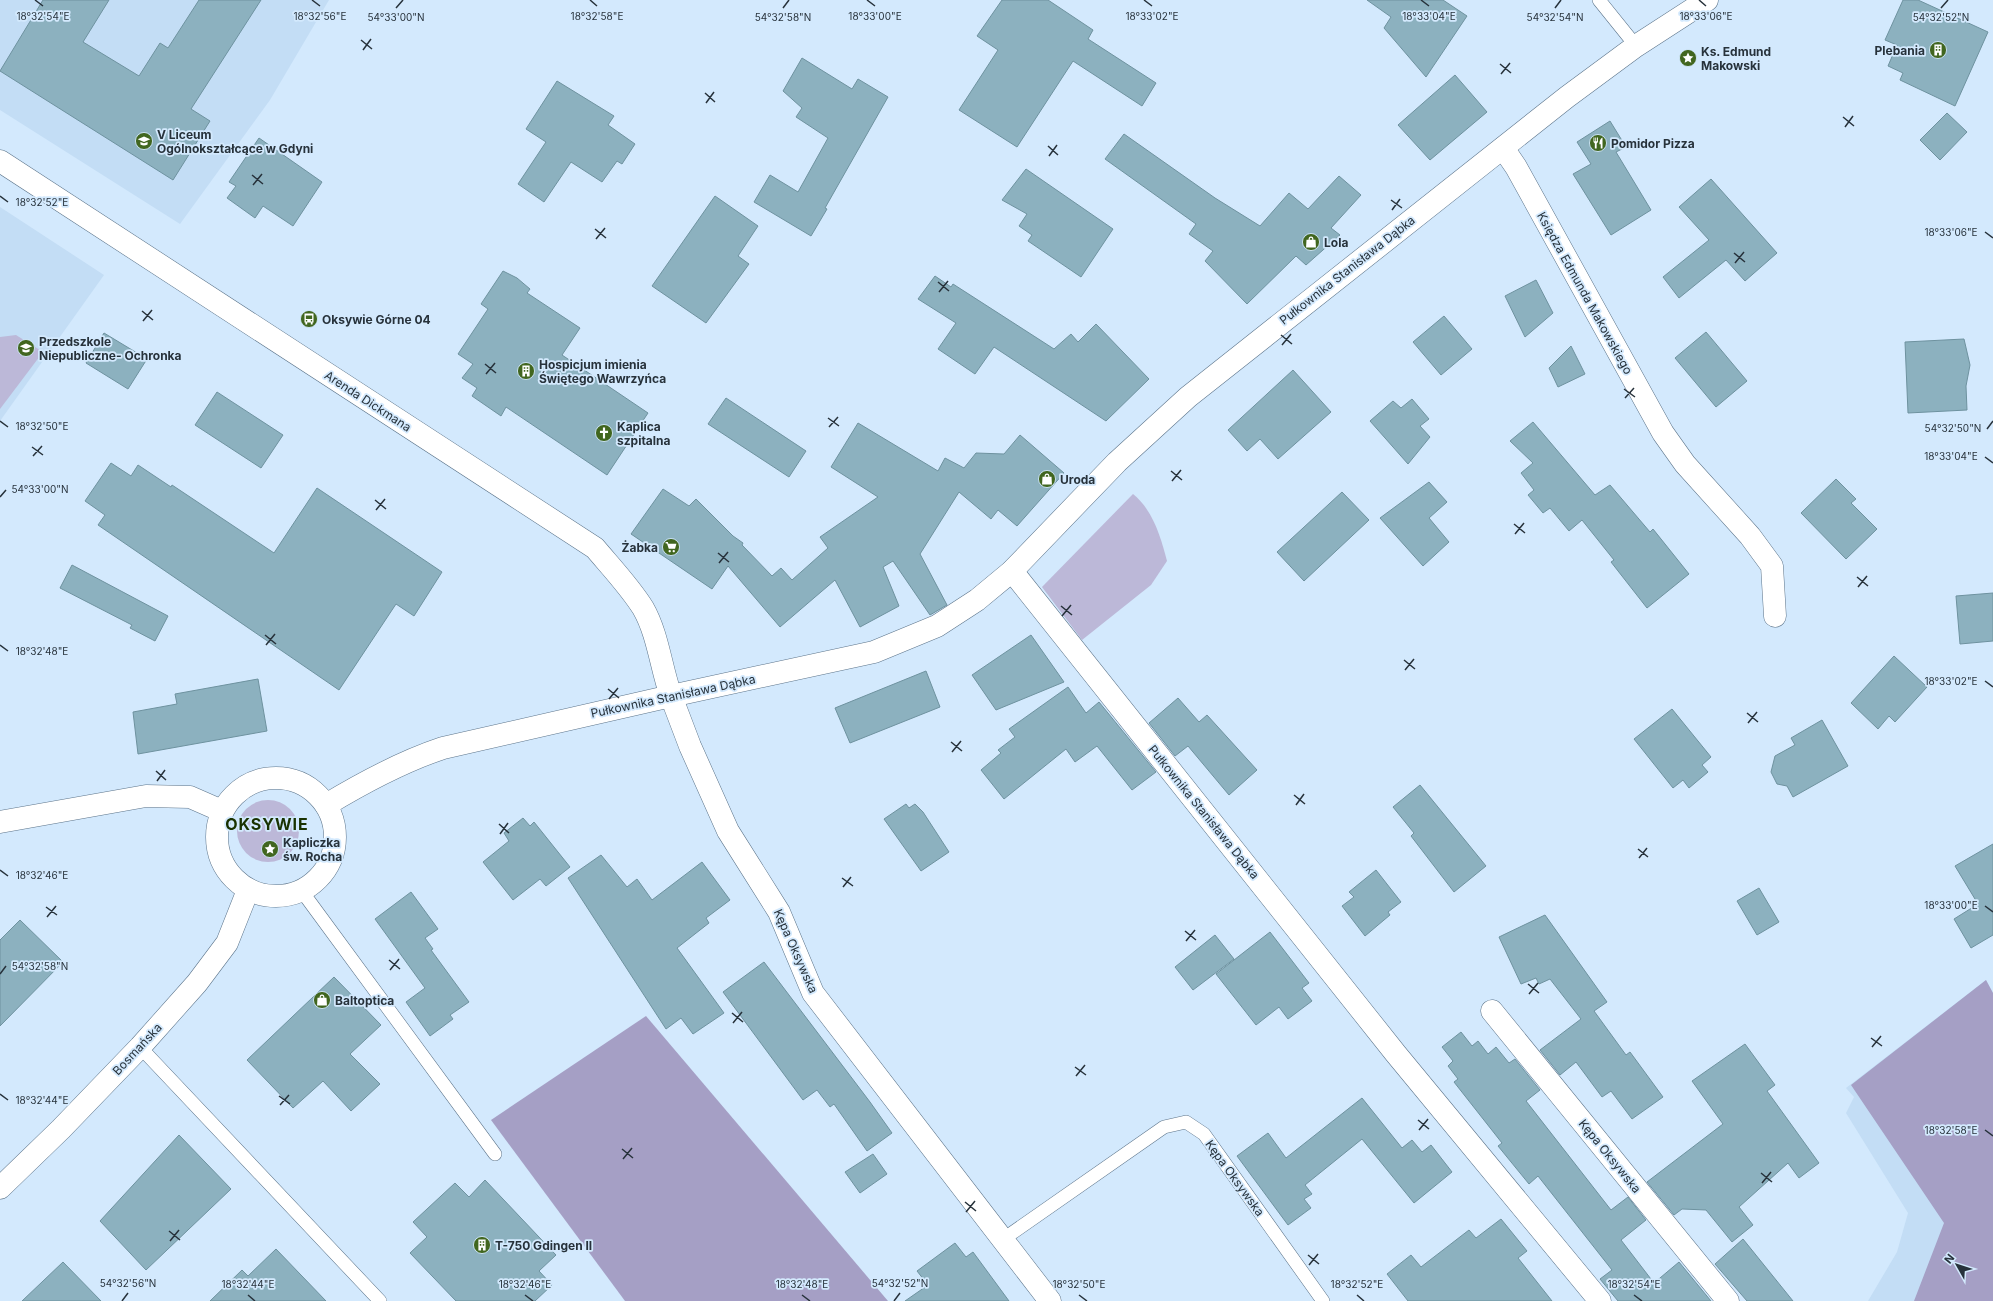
<svg xmlns="http://www.w3.org/2000/svg" width="1993" height="1301" font-family="Inter,sans-serif">
<style>
.built{fill:#c3ddf5}
.green{fill:#bcb8d8}
.forest{fill:#a59fc5}
.building{fill:#8cb1bf;stroke:#6e929f}
.lines{fill:none;stroke-linecap:round;stroke-linejoin:round}
.service-casing{stroke:#5c748a;stroke-width:14}
.minor-casing{stroke:#5c748a;stroke-width:23}
.tertiary-casing{stroke:#5c748a;stroke-width:23}
.service{stroke:#fff;stroke-width:13}
.minor{stroke:#fff;stroke-width:22}
.tertiary{stroke:#fff;stroke-width:22}
.ticks{fill:none;stroke:#27323b;stroke-width:1.5}
.labels{text-anchor:middle;dominant-baseline:central;stroke-width:3.5;stroke-linejoin:round;paint-order:stroke}
.poi-label{font-size:12px;font-weight:bold;fill:#27323b;stroke:#d3e9fd;text-anchor:start}
.street-label{font-size:12px;fill:#27323b;stroke:#d3e9fd}
.district-label{font-size:16px;font-weight:bold;letter-spacing:1px;fill:#1a3200;stroke:#d3e9fd}
.ticks-label{font-size:10px;text-anchor:middle;fill:#27323b;stroke:#d3e9fd;stroke-width:3.5;stroke-linejoin:round;paint-order:stroke}
</style>
<rect width="100%" height="100%" fill="#d3e9fd"/>
<!-- built -->
<g class="built">
<path d="M 0,0 L 329,0 L 270,100 L 180,224 L 0,110 Z"/>
<path d="M 0,207 L 104,275 L 0,421 Z"/>
<path d="M 1986,980 L 1993,993 L 1993,1301 L 1868,1301 L 1897,1252 L 1908,1213 L 1846,1113 L 1854,1097 L 1846,1088 Z"/>
</g>
<!-- green -->
<g class="green">
<path d="M 16,335 L 43,352 L 0,409 L 0,337 Z"/>
<path d="M 1133,494 C 1153,510 1161,538 1167,561 L 1151,585 L 1082,640 L 1042,587 Z"/>
<circle cx="268" cy="831" r="31"/>
</g>
<!-- forest -->
<g class="forest">
<path d="M 1986,980 L 1993,993 L 1993,1301 L 1914,1301 L 1944,1223 L 1851,1085 Z"/>
<path d="M 646,1016 L 888,1301 L 625,1301 L 491,1120 Z"/>
</g>
<!-- building -->
<g class="building">
<path d="M 43,0 L 109,0 L 83,42 L 139,76 L 160,43 L 168,48 L 199,0 L 261,0 L 191,109 L 210,121 L 173,180 L 0,71 Z"/>
<path d="M 1002,0 L 1048,0 L 1093,30 L 1088,39 L 1156,83 L 1142,106 L 1073,61 L 1017,147 L 959,110 L 998,50 L 977,36 Z"/>
<path d="M 1367,0 L 1443,0 L 1467,16 L 1426,77 L 1384,28 L 1391,17 Z"/>
<path d="M 1903,0 L 1918,0 L 1988,32 L 1955,106 L 1900,80 L 1903,73 L 1888,66 L 1897,45 L 1885,40 Z"/>
<path d="M 802,58 L 852,89 L 858,79 L 888,97 L 825,208 L 827,209 L 811,236 L 754,202 L 770,175 L 798,192 L 828,138 L 796,117 L 802,108 L 783,91 Z"/>
<path d="M 1455,75 L 1487,112 L 1430,160 L 1398,125 Z"/>
<path d="M 557,81 L 614,116 L 608,125 L 635,144 L 622,164 L 617,161 L 602,182 L 571,162 L 544,202 L 518,184 L 546,142 L 526,129 Z"/>
<path d="M 1947,113 L 1967,132 L 1940,160 L 1920,140 Z"/>
<path d="M 1610,121 L 1626,147 L 1616,152 L 1651,210 L 1611,235 L 1573,174 L 1591,164 L 1577,142 Z"/>
<path d="M 1124,134 L 1215,198 L 1260,226 L 1289,193 L 1308,209 L 1339,176 L 1361,195 L 1331,228 L 1340,235 L 1306,265 L 1296,256 L 1247,304 L 1205,261 L 1213,251 L 1189,234 L 1196,224 L 1105,159 Z"/>
<path d="M 259,138 L 322,182 L 293,226 L 263,206 L 255,218 L 227,198 L 236,186 L 229,182 Z"/>
<path d="M 1026,169 L 1113,229 L 1081,277 L 1028,241 L 1032,235 L 1019,226 L 1027,214 L 1002,200 Z"/>
<path d="M 1711,179 L 1777,253 L 1745,281 L 1726,260 L 1679,298 L 1663,277 L 1709,240 L 1679,207 Z"/>
<path d="M 715,196 L 758,226 L 738,256 L 749,264 L 706,323 L 652,286 Z"/>
<path d="M 503,271 L 517,278 L 530,289 L 527,293 L 580,328 L 562,355 L 648,413 L 607,475 L 506,407 L 501,416 L 472,396 L 477,388 L 462,378 L 473,364 L 458,354 L 488,309 L 481,304 Z"/>
<path d="M 935,276 L 951,287 L 953,284 L 1054,349 L 1071,334 L 1078,342 L 1096,324 L 1149,379 L 1106,421 L 994,347 L 975,374 L 938,349 L 956,323 L 918,299 Z"/>
<path d="M 1536,280 L 1553,313 L 1525,337 L 1505,296 Z"/>
<path d="M 1444,316 L 1472,349 L 1441,375 L 1413,342 Z"/>
<path d="M 1706,332 L 1747,381 L 1716,407 L 1675,358 Z"/>
<path d="M 104,333 L 147,359 L 128,389 L 86,363 Z"/>
<path d="M 1964,339 L 1970,365 L 1966,386 L 1967,410 L 1908,413 L 1905,342 Z"/>
<path d="M 1571,346 L 1585,374 L 1558,387 L 1549,368 Z"/>
<path d="M 1293,370 L 1331,412 L 1278,459 L 1260,439 L 1247,451 L 1228,430 Z"/>
<path d="M 217,392 L 283,435 L 261,468 L 195,425 Z"/>
<path d="M 726,398 L 806,451 L 789,477 L 708,424 Z"/>
<path d="M 1412,399 L 1429,419 L 1420,426 L 1430,437 L 1408,464 L 1370,421 L 1393,401 L 1401,408 Z"/>
<path d="M 1533,422 L 1595,495 L 1610,485 L 1650,532 L 1653,529 L 1689,574 L 1647,608 L 1611,562 L 1614,560 L 1582,520 L 1569,531 L 1550,508 L 1543,513 L 1528,495 L 1534,490 L 1521,473 L 1533,463 L 1510,441 Z"/>
<path d="M 858,423 L 938,471 L 945,458 L 964,468 L 976,453 L 1004,454 L 1020,435 L 1064,473 L 1017,526 L 998,510 L 991,519 L 959,492 L 920,554 L 947,605 L 930,615 L 893,561 L 883,567 L 899,606 L 860,627 L 835,580 L 780,627 L 728,566 L 712,589 L 631,534 L 663,489 L 689,506 L 696,499 L 733,536 L 743,543 L 742,545 L 772,576 L 781,568 L 792,580 L 828,548 L 820,537 L 878,497 L 831,467 Z"/>
<path d="M 111,463 L 131,476 L 138,465 L 171,487 L 172,485 L 274,553 L 317,488 L 442,572 L 414,616 L 396,604 L 339,690 L 98,525 L 105,515 L 85,501 Z"/>
<path d="M 1836,479 L 1856,499 L 1851,503 L 1877,529 L 1846,559 L 1801,513 Z"/>
<path d="M 1429,482 L 1447,502 L 1429,518 L 1449,542 L 1423,566 L 1380,518 Z"/>
<path d="M 1342,492 L 1369,520 L 1304,581 L 1277,552 Z"/>
<path d="M 72,565 L 168,616 L 155,641 L 130,628 L 132,625 L 60,588 Z"/>
<path d="M 1993,593 L 1993,641 L 1960,644 L 1956,596 Z"/>
<path d="M 1031,635 L 1064,682 L 996,710 L 972,675 Z"/>
<path d="M 1894,656 L 1927,687 L 1895,722 L 1889,716 L 1878,729 L 1851,703 Z"/>
<path d="M 926,671 L 940,707 L 850,743 L 835,708 Z"/>
<path d="M 258,679 L 267,731 L 138,754 L 133,712 L 177,704 L 175,694 Z"/>
<path d="M 1068,687 L 1086,713 L 1099,702 L 1156,772 L 1132,790 L 1097,746 L 1075,762 L 1066,749 L 1004,799 L 981,770 L 1001,753 L 998,750 L 1015,737 L 1009,729 Z"/>
<path d="M 1178,698 L 1199,722 L 1207,715 L 1257,770 L 1229,795 L 1188,746 L 1175,756 L 1149,723 Z"/>
<path d="M 1672,709 L 1711,757 L 1702,765 L 1708,772 L 1689,788 L 1683,780 L 1673,788 L 1634,739 Z"/>
<path d="M 1822,720 L 1848,766 L 1793,797 L 1787,786 L 1777,784 L 1771,772 L 1775,756 L 1795,745 L 1791,738 Z"/>
<path d="M 1420,785 L 1486,866 L 1454,892 L 1411,836 L 1414,833 L 1393,807 Z"/>
<path d="M 906,804 L 909,808 L 915,804 L 923,812 L 949,852 L 921,871 L 884,819 Z"/>
<path d="M 523,818 L 530,826 L 534,822 L 570,867 L 546,886 L 540,879 L 513,900 L 483,862 L 509,841 L 504,833 Z"/>
<path d="M 1993,844 L 1993,935 L 1971,948 L 1954,919 L 1978,904 L 1955,866 Z"/>
<path d="M 601,855 L 627,887 L 637,879 L 652,900 L 702,862 L 730,900 L 706,918 L 709,923 L 677,948 L 724,1013 L 693,1034 L 681,1018 L 666,1029 L 568,878 Z"/>
<path d="M 1376,870 L 1401,902 L 1388,912 L 1390,915 L 1365,936 L 1342,906 L 1354,897 L 1349,892 Z"/>
<path d="M 1759,888 L 1779,922 L 1757,935 L 1737,901 Z"/>
<path d="M 411,892 L 438,929 L 425,938 L 433,949 L 431,950 L 469,1002 L 450,1015 L 453,1019 L 430,1036 L 406,1002 L 425,988 L 375,919 Z"/>
<path d="M 1545,915 L 1607,1002 L 1594,1011 L 1626,1055 L 1630,1052 L 1663,1097 L 1632,1119 L 1611,1091 L 1602,1097 L 1576,1062 L 1560,1075 L 1540,1050 L 1581,1019 L 1550,979 L 1539,984 L 1536,978 L 1521,984 L 1499,937 Z"/>
<path d="M 20,920 L 63,962 L 0,1026 L 0,940 Z"/>
<path d="M 1270,932 L 1309,983 L 1302,988 L 1312,1001 L 1288,1019 L 1279,1007 L 1256,1025 L 1216,974 Z"/>
<path d="M 1215,935 L 1234,959 L 1193,990 L 1175,967 Z"/>
<path d="M 764,962 L 870,1102 L 892,1133 L 867,1151 L 834,1104 L 830,1107 L 817,1090 L 803,1100 L 723,992 Z"/>
<path d="M 334,977 L 381,1025 L 350,1054 L 380,1084 L 351,1111 L 323,1081 L 293,1108 L 247,1060 Z"/>
<path d="M 1461,1032 L 1472,1046 L 1478,1041 L 1488,1054 L 1496,1047 L 1509,1063 L 1515,1059 L 1540,1090 L 1526,1101 L 1611,1210 L 1628,1197 L 1646,1220 L 1621,1240 L 1654,1283 L 1679,1262 L 1711,1301 L 1618,1301 L 1600,1279 L 1612,1270 L 1538,1176 L 1529,1184 L 1498,1146 L 1502,1143 L 1454,1082 L 1458,1079 L 1448,1066 L 1453,1061 L 1442,1047 Z"/>
<path d="M 1745,1044 L 1775,1085 L 1767,1091 L 1819,1163 L 1799,1178 L 1788,1163 L 1739,1207 L 1753,1225 L 1732,1242 L 1706,1210 L 1682,1209 L 1674,1215 L 1647,1182 L 1723,1124 L 1692,1081 Z"/>
<path d="M 1362,1098 L 1402,1148 L 1412,1140 L 1422,1152 L 1431,1145 L 1452,1172 L 1414,1203 L 1362,1139 L 1305,1185 L 1312,1194 L 1304,1199 L 1311,1208 L 1288,1225 L 1237,1156 L 1268,1133 L 1286,1158 Z"/>
<path d="M 179,1135 L 231,1189 L 146,1270 L 100,1221 Z"/>
<path d="M 873,1154 L 887,1174 L 860,1193 L 845,1172 Z"/>
<path d="M 485,1180 L 556,1255 L 539,1271 L 552,1285 L 535,1301 L 456,1301 L 410,1253 L 427,1237 L 413,1222 L 455,1183 L 469,1197 Z"/>
<path d="M 1501,1219 L 1527,1251 L 1518,1258 L 1552,1301 L 1408,1301 L 1387,1274 L 1411,1255 L 1421,1267 L 1469,1230 L 1476,1238 Z"/>
<path d="M 1743,1239 L 1793,1301 L 1747,1301 L 1715,1264 Z"/>
<path d="M 955,1243 L 966,1257 L 973,1252 L 1009,1301 L 905,1301 L 928,1285 L 917,1271 Z"/>
<path d="M 276,1249 L 326,1301 L 210,1301 L 242,1270 L 248,1276 Z"/>
<path d="M 63,1262 L 101,1301 L 22,1301 Z"/>
</g>
<g class="lines">
<!-- service casing -->
<g class="service-casing">
<g id="service">
<path d="M 1599,0 L 1636,46"/>
<path d="M 301,890 L 495,1154"/>
<path d="M 140,1047 L 380,1301"/>
<path d="M 1002,1240 L 1164,1127 L 1186,1122 L 1204,1134 L 1323,1301"/>
</g>
</g>
<!-- minor casing -->
<g class="minor-casing">
<g id="minor">
<path d="M 1503,148 L 1516,167 L 1663,433 L 1685,464 L 1750,536 L 1772,566 L 1775,616"/>
<path d="M 1012,571 L 1396,1054 L 1600,1301"/>
<path d="M 671,696 L 690,746 L 728,831 L 779,912 L 813,993 L 1050,1301"/>
<path d="M 1492,1011 L 1728,1301"/>
</g>
</g>
<!-- tertiary casing -->
<g class="tertiary-casing">
<g id="tertiary">
<path d="M 0,161 L 595,548 C 611,567 630,587 643,608 C 658,634 661,668 671,696"/>
<circle cx="276" cy="837" r="59"/>
<path d="M 326,805 C 364,782 401,762 443,748 L 671,696 L 874,652 L 937,626 L 977,600 L 1012,571 L 1117,462 L 1188,397 L 1567,97 L 1636,46 L 1707,0"/>
<path d="M 0,822 L 146,796 L 190,797 L 222,811"/>
<path d="M 0,1188 L 61,1129 L 140,1047 L 197,983 L 227,943 L 248,890"/>
</g>
</g>
<!-- service -->
<use href="#service" class="service"/>
<!-- minor -->
<use href="#minor" class="minor"/>
<!-- tertiary -->
<use href="#tertiary" class="tertiary"/>
</g>
<!-- ticks -->
<path class="ticks" d="M 35,0 L 43,6M 312,0 L 320,6M 590,0 L 597,6M 867,0 L 875,6M 1144,0 L 1152,6M 1421,0 L 1429,6M 1699,0 L 1706,6M 396,8 L 403,0M 783,8 L 789,0M 1555,8 L 1561,0M 1941,8 L 1948,0M 361,40 L 372,49M 363,50 L 371,39M 1500,64 L 1511,73M 1501,74 L 1510,63M 705,93 L 715,102M 706,103 L 714,92M 1843,117 L 1854,126M 1845,127 L 1853,116M 1048,146 L 1058,155M 1049,156 L 1057,145M 252,175 L 263,184M 253,185 L 262,174M 0,196 L 8,202M 1391,200 L 1402,208M 1392,210 L 1400,199M 595,229 L 606,238M 1985,232 L 1993,238M 596,239 L 605,228M 1734,253 L 1745,262M 1735,263 L 1744,252M 938,282 L 949,291M 939,292 L 948,281M 142,311 L 153,320M 143,321 L 152,310M 1281,335 L 1292,344M 1282,345 L 1291,334M 485,364 L 496,373M 486,374 L 495,363M 1624,389 L 1635,397M 1625,398 L 1634,388M 828,418 L 839,426M 0,421 L 8,427M 829,427 L 838,417M 1987,429 L 1993,421M 32,447 L 43,455M 33,456 L 42,446M 1985,457 L 1993,463M 1171,471 L 1182,480M 1172,481 L 1181,470M 0,497 L 6,490M 375,500 L 386,509M 376,510 L 385,499M 1514,524 L 1525,533M 1515,534 L 1524,523M 718,553 L 729,562M 719,563 L 728,552M 1857,577 L 1868,586M 1858,587 L 1867,576M 1061,606 L 1072,615M 1062,616 L 1071,605M 265,635 L 276,644M 0,645 L 8,651M 266,645 L 275,634M 1404,660 L 1415,669M 1405,670 L 1414,659M 1985,681 L 1993,687M 608,689 L 619,698M 609,699 L 618,688M 1747,713 L 1758,722M 1748,723 L 1757,712M 951,742 L 962,751M 952,752 L 961,741M 156,771 L 166,780M 157,781 L 165,770M 1294,795 L 1305,804M 1296,805 L 1304,794M 499,824 L 509,833M 500,834 L 508,823M 1638,849 L 1648,857M 1639,858 L 1647,848M 0,870 L 8,876M 842,878 L 853,886M 843,887 L 851,877M 1985,906 L 1993,912M 46,907 L 57,915M 47,917 L 56,906M 1185,931 L 1196,940M 1186,941 L 1195,930M 389,960 L 400,969M 390,970 L 399,959M 0,974 L 6,966M 1528,984 L 1539,993M 1529,994 L 1538,983M 732,1013 L 743,1022M 733,1023 L 742,1012M 1871,1038 L 1882,1046M 1872,1047 L 1881,1036M 1075,1067 L 1086,1075M 1076,1076 L 1085,1065M 0,1094 L 8,1100M 279,1096 L 290,1104M 280,1105 L 289,1095M 1418,1120 L 1429,1129M 1419,1130 L 1428,1119M 1985,1130 L 1993,1136M 622,1149 L 633,1158M 623,1159 L 632,1148M 1761,1173 L 1772,1182M 1762,1183 L 1771,1172M 965,1202 L 976,1211M 966,1212 L 975,1201M 169,1231 L 180,1240M 170,1241 L 179,1230M 1308,1255 L 1319,1264M 1309,1265 L 1318,1254M 248,1295 L 255,1301M 525,1295 L 533,1301M 802,1295 L 810,1301M 1079,1295 L 1087,1301M 1357,1295 L 1364,1301M 1634,1295 L 1642,1301M 122,1301 L 128,1293M 894,1301 L 900,1293"/>
<!-- icons -->
<defs>
<g id="building-disc" transform="scale(0.9)"><circle r="9.5" fill="#41661f" stroke="#d3e9fd"/><path d="M-4-6H4V6H1V3H-1V6H-4ZM-2.5-4.3h1.7v1.8h-1.7ZM.8-4.3h1.7v1.8H.8ZM-2.5-1h1.7V.8h-1.7ZM.8-1h1.7V.8H.8Z" fill="#fff"/></g>
<g id="sight-disc" transform="scale(0.9)"><circle r="9.5" fill="#41661f" stroke="#d3e9fd"/><path d="M0-6L1.8-2.2L6-1.7L2.9 1.2L3.7 5.4L0 3.3L-3.7 5.4L-2.9 1.2L-6-1.7L-1.8-2.2Z" fill="#fff"/></g>
<g id="school-disc" transform="scale(0.9)"><circle r="9.5" fill="#41661f" stroke="#d3e9fd"/><path d="M0-5L7-2L0 1L-7-2ZM-4 1L0 2.5L4 1V4Q0 6-4 4Z" fill="#fff"/></g>
<g id="restaurant-disc" transform="scale(0.9)"><circle r="9.5" fill="#41661f" stroke="#d3e9fd"/><path d="M-5-6h1v4h1v-4h1v4h1v-4h1v5L-1.5 .5V6h-2V.5L-5-1ZM5-6V6H3V1.5H1.5Q1.5-4 5-6Z" fill="#fff"/></g>
<g id="shop-disc" transform="scale(0.9)"><circle r="9.5" fill="#41661f" stroke="#d3e9fd"/><path d="M-5-2.5h2.3a2.7 3.5 0 0 1 5.4 0H5L5.5 6h-11ZM-1.5-2.5h3a1.5 2.3 0 0 0-3 0Z" fill="#fff"/></g>
<g id="bus-disc" transform="scale(0.9)"><circle r="9.5" fill="#41661f" stroke="#d3e9fd"/><path d="M-5-6H5V4H4V6H2V4H-2V6H-4V4H-5ZM-3.5-4V0h7V-4ZM-3.5 1.2v1.5H-2V1.2ZM2 1.2v1.5H3.5V1.2Z" fill="#fff"/></g>
<g id="church-disc" transform="scale(0.9)"><circle r="9.5" fill="#41661f" stroke="#d3e9fd"/><path d="M-1.2-6h2.4v3.5h3.3v2.4h-3.3V6h-2.4V-.1h-3.3v-2.4h3.3Z" fill="#fff"/></g>
<g id="supermarket-disc" transform="scale(0.9)"><circle r="9.5" fill="#41661f" stroke="#d3e9fd"/><path d="M-6-5.5h2.5l.6 2H6L4.5 2H-2.5L-4.4-4H-6ZM-1.5 3.2a1.3 1.3 0 1 0 .1 0ZM3 3.2a1.3 1.3 0 1 0 .1 0Z" fill="#fff"/></g>
</defs>
<g fill-rule="evenodd">
<use href="#building-disc" x="1938" y="50"/>
<use href="#sight-disc" x="1688" y="58"/>
<use href="#school-disc" x="144" y="141"/>
<use href="#restaurant-disc" x="1598" y="143"/>
<use href="#shop-disc" x="1311" y="242"/>
<use href="#bus-disc" x="309" y="319"/>
<use href="#school-disc" x="26" y="348"/>
<use href="#building-disc" x="526" y="371"/>
<use href="#church-disc" x="604" y="433"/>
<use href="#shop-disc" x="1047" y="479"/>
<use href="#supermarket-disc" x="671" y="547"/>
<use href="#sight-disc" x="270" y="849"/>
<use href="#shop-disc" x="322" y="1000"/>
<use href="#building-disc" x="482" y="1245"/>
</g>
<g class="labels">
<!-- poi labels -->
<g class="poi-label">
<text x="1925" y="50" text-anchor="end">Plebania</text>
<text x="1701" y="51">Ks. Edmund<tspan x="1701" dy="14">Makowski</tspan></text>
<text x="157" y="134">V Liceum<tspan x="157" dy="14">Ogólnokształcące w Gdyni</tspan></text>
<text x="1611" y="143">Pomidor Pizza</text>
<text x="1324" y="242">Lola</text>
<text x="322" y="319">Oksywie Górne 04</text>
<text x="39" y="341">Przedszkole<tspan x="39" dy="14">Niepubliczne- Ochronka</tspan></text>
<text x="539" y="364">Hospicjum imienia<tspan x="539" dy="14">Świętego Wawrzyńca</tspan></text>
<text x="617" y="426">Kaplica<tspan x="617" dy="14">szpitalna</tspan></text>
<text x="1060" y="479">Uroda</text>
<text x="658" y="547" text-anchor="end">Żabka</text>
<text x="283" y="842">Kapliczka<tspan x="283" dy="14">św. Rocha</tspan></text>
<text x="335" y="1000">Baltoptica</text>
<text x="495" y="1245">T-750 Gdingen II</text>
</g>
<!-- street labels -->
<g class="street-label">
<text transform="translate(1347 270) rotate(-38)">Pułkownika Stanisława Dąbka</text>
<text transform="translate(1585 293) rotate(61)">Księdza Edmunda Makowskiego</text>
<text transform="translate(368 401) rotate(33)">Arenda Dickmana</text>
<text transform="translate(673 696) rotate(-12)">Pułkownika Stanisława Dąbka</text>
<text transform="translate(1204 812) rotate(51)">Pułkownika Stanisława Dąbka</text>
<text transform="translate(796 951) rotate(66)">Kępa Oksywska</text>
<text transform="translate(137 1049) rotate(-47)">Bosmańska</text>
<text transform="translate(1610 1156) rotate(51)">Kępa Oksywska</text>
<text transform="translate(1235 1178) rotate(54)">Kępa Oksywska</text>
</g>
<!-- district labels -->
<g class="district-label">
<text x="267" y="824">OKSYWIE</text>
</g>
</g>
<g class="ticks-label">
<text x="1429" y="20">18°33'04"E</text>
<text x="1706" y="20">18°33'06"E</text>
<text x="43" y="20">18°32'54"E</text>
<text x="320" y="20">18°32'56"E</text>
<text x="597" y="20">18°32'58"E</text>
<text x="875" y="20">18°33'00"E</text>
<text x="1152" y="20">18°33'02"E</text>
<text x="396" y="21">54°33'00"N</text>
<text x="783" y="21">54°32'58"N</text>
<text x="1555" y="21">54°32'54"N</text>
<text x="1941" y="21">54°32'52"N</text>
<text x="42" y="206">18°32'52"E</text>
<text x="1951" y="236">18°33'06"E</text>
<text x="42" y="430">18°32'50"E</text>
<text x="1953" y="432">54°32'50"N</text>
<text x="1951" y="460">18°33'04"E</text>
<text x="40" y="493">54°33'00"N</text>
<text x="42" y="655">18°32'48"E</text>
<text x="1951" y="685">18°33'02"E</text>
<text x="42" y="879">18°32'46"E</text>
<text x="1951" y="909">18°33'00"E</text>
<text x="40" y="970">54°32'58"N</text>
<text x="42" y="1104">18°32'44"E</text>
<text x="1951" y="1134">18°32'58"E</text>
<text x="128" y="1287">54°32'56"N</text>
<text x="900" y="1287">54°32'52"N</text>
<text x="248" y="1288">18°32'44"E</text>
<text x="525" y="1288">18°32'46"E</text>
<text x="802" y="1288">18°32'48"E</text>
<text x="1079" y="1288">18°32'50"E</text>
<text x="1357" y="1288">18°32'52"E</text>
<text x="1634" y="1288">18°32'54"E</text>
</g>
<!-- north arrow -->
<g transform="translate(1957 1265) rotate(309)" stroke="#d3e9fd" stroke-width="3" paint-order="stroke">
<path d="M0-3L7 15L0 10L-7 15Z" fill="#27323b"/>
<text y="-6" font-size="11" font-weight="bold" text-anchor="middle" fill="#27323b">N</text>
</g>
</svg>
